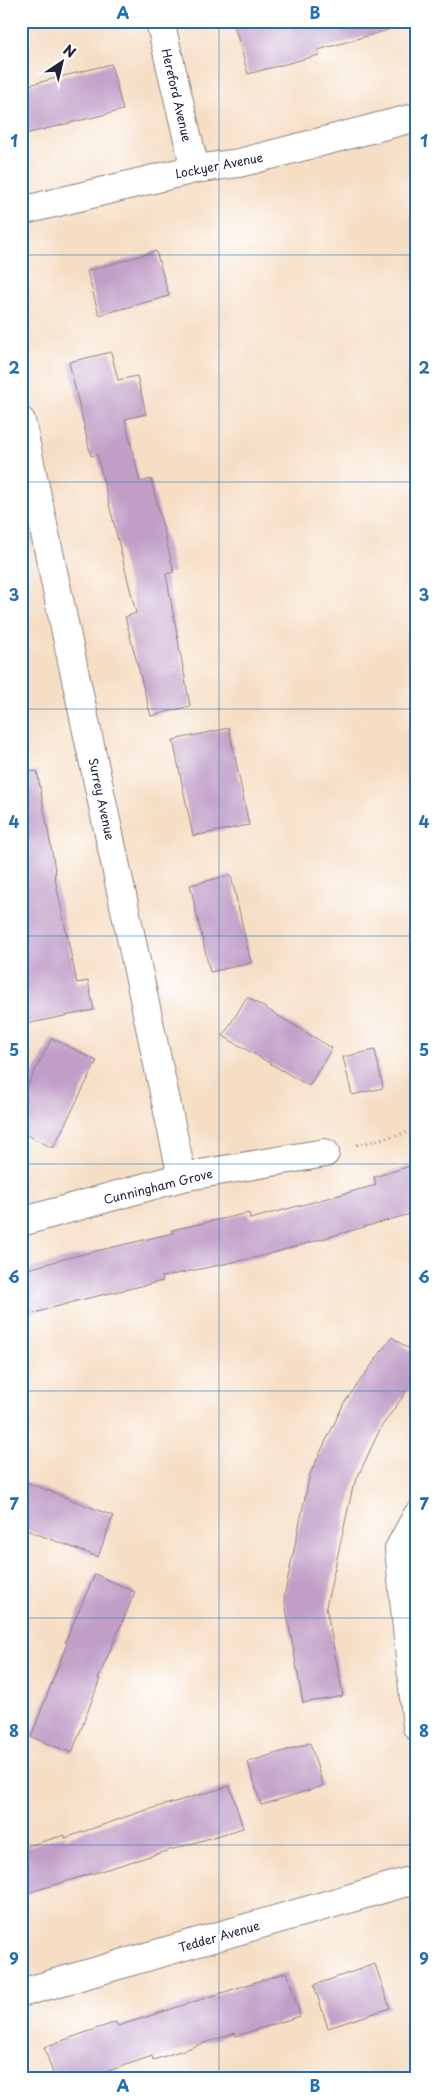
<svg xmlns="http://www.w3.org/2000/svg" width="438" height="2100" font-family="'Playpen Sans',sans-serif">
<style>
.building{fill:#c09ec7}
.lines{fill:none;stroke-linecap:round;stroke-linejoin:round}
.minor-casing{stroke:#8c8080;stroke-width:30}
.path{stroke:#8c8080;stroke-width:3;stroke-dasharray:1 4;stroke-linecap:butt}
.minor{stroke:#fff;stroke-width:28}
.grid{fill:none;stroke:#1f6fb2;stroke-width:1;stroke-opacity:0.55}
.labels{text-anchor:middle;dominant-baseline:central;stroke-width:5;stroke-linejoin:round;paint-order:stroke}
.street-label{font-size:12px;fill:#22223b;stroke:#fff}
.neatline{fill:none;stroke:#1f6fb2;stroke-width:2}
.grid-label{font-size:16px;text-anchor:middle;font-weight:bold;fill:#1f6fb2}
</style>
<rect width="100%" height="100%" fill="#fff"/>
<filter id="ink" filterUnits="userSpaceOnUse"><feTurbulence type="fractalNoise" baseFrequency=".02" numOctaves="2"/><feDisplacementMap in="SourceGraphic" scale="10" xChannelSelector="R" yChannelSelector="G"/><feConvolveMatrix kernelMatrix="1 2 1 2 8 2 1 2 1" color-interpolation-filters="sRGB"/></filter>
<filter id="wash" filterUnits="userSpaceOnUse"><feTurbulence type="fractalNoise" baseFrequency=".0096" numOctaves="4" result="noise"/><feDisplacementMap in="SourceGraphic" scale="20" xChannelSelector="R" yChannelSelector="G"/><feGaussianBlur stdDeviation="1.12" result="paint"/><feColorMatrix in="noise" values="0 0 0 0 0 0 0 0 0 0 0 0 0 0 0 0 0 1.4 0 .05"/><feComposite in="paint" operator="in"/></filter>
<g filter="url(#wash)">
<rect width="100%" height="100%" fill="#f6dec5"/>
<g id="blocks">
<!-- building -->
<g class="building">
<path d="M 233,21 L 387,21 L 388,30 L 318,50 L 319,55 L 248,74 Z"/>
<path d="M 111,64 L 123,110 L 25,134 L 21,118 L 21,87 Z"/>
<path d="M 156,251 L 169,296 L 99,315 L 87,271 Z"/>
<path d="M 111,352 L 118,380 L 137,376 L 146,414 L 125,419 L 140,482 L 151,479 L 174,572 L 166,574 L 190,706 L 151,716 L 125,617 L 136,613 L 97,455 L 91,456 L 69,362 Z"/>
<path d="M 229,728 L 249,825 L 193,836 L 173,740 Z"/>
<path d="M 37,771 L 56,874 L 54,874 L 77,983 L 88,981 L 94,1010 L 21,1025 L 21,773 Z"/>
<path d="M 231,875 L 251,963 L 210,972 L 190,885 Z"/>
<path d="M 247,997 L 332,1048 L 309,1086 L 223,1036 Z"/>
<path d="M 52,1038 L 97,1061 L 53,1148 L 21,1132 L 21,1098 Z"/>
<path d="M 375,1050 L 383,1088 L 352,1095 L 343,1057 Z"/>
<path d="M 417,1164 L 417,1212 L 262,1256 L 162,1277 L 163,1281 L 80,1300 L 21,1317 L 21,1271 L 71,1257 L 173,1233 L 172,1230 L 249,1213 L 250,1219 L 376,1185 L 374,1177 Z"/>
<path d="M 392,1337 L 417,1355 L 417,1377 L 381,1427 L 353,1487 L 326,1607 L 343,1696 L 303,1703 L 284,1597 L 310,1474 L 344,1403 Z"/>
<path d="M 21,1480 L 113,1516 L 98,1557 L 21,1528 Z"/>
<path d="M 95,1574 L 135,1592 L 98,1679 L 100,1679 L 72,1753 L 31,1737 L 67,1643 L 65,1642 Z"/>
<path d="M 310,1743 L 323,1786 L 261,1805 L 248,1762 Z"/>
<path d="M 230,1786 L 243,1828 L 21,1895 L 21,1848 L 65,1835 L 65,1838 L 140,1812 Z"/>
<path d="M 375,1964 L 390,2008 L 328,2028 L 314,1985 Z"/>
<path d="M 287,1972 L 300,2016 L 236,2036 L 235,2033 L 153,2060 L 152,2056 L 86,2079 L 55,2079 L 44,2047 L 116,2022 L 118,2026 Z"/>
</g>
</g>
</g>
<g filter="url(#ink)">
<use href="#blocks" fill-opacity="0" stroke="#8c8080" stroke-width="1"/>
<g class="lines">
<!-- minor casing -->
<g class="minor-casing">
<g id="minor">
<path d="M 160,21 L 195,169"/>
<path d="M 21,211 L 195,169 L 239,163 L 417,117"/>
<path d="M 21,421 L 182,1177"/>
<path d="M 21,1222 L 182,1177 L 325,1153"/>
<path d="M 417,1516 L 399,1549 L 417,1727"/>
<path d="M 21,1993 L 417,1879"/>
</g>
</g>
<!-- path -->
<path class="path" d="M 357,1145 L 417,1130"/>
<!-- minor -->
<use href="#minor" class="minor"/>
</g>
</g>
<!-- grid -->
<path class="grid" d="M 219,21 L 219,2079M 21,255 L 417,255M 21,482 L 417,482M 21,709 L 417,709M 21,936 L 417,936M 21,1164 L 417,1164M 21,1391 L 417,1391M 21,1618 L 417,1618M 21,1845 L 417,1845"/>
<g class="labels">
<!-- street labels -->
<g class="street-label">
<text transform="translate(177 95) rotate(77)">Hereford Avenue</text>
<text transform="translate(219 165) rotate(-11)">Lockyer Avenue</text>
<text transform="translate(102 799) rotate(78)">Surrey Avenue</text>
<text transform="translate(158 1186) rotate(-14)">Cunningham Grove</text>
<text transform="translate(219 1936) rotate(-16)">Tedder Avenue</text>
</g>
</g>
<!-- margin -->
<rect width="438" height="2100" fill="none" stroke="#fff" stroke-width="55"/>
<!-- north arrow -->
<g transform="translate(62 62) rotate(35)" stroke="#ffffff" stroke-width="4" paint-order="stroke">
<path d="M0-4L9 19L0 12L-9 19Z" fill="#22223b"/>
<text y="-8" font-size="14" font-weight="bold" text-anchor="middle" fill="#22223b">N</text>
</g>
<rect x="28" y="28" width="382" height="2044" class="neatline"/>
<g class="grid-label">
<text x="123" y="19">A</text>
<text x="315" y="19">B</text>
<text x="14" y="147">1</text>
<text x="424" y="147">1</text>
<text x="14" y="374">2</text>
<text x="424" y="374">2</text>
<text x="14" y="601">3</text>
<text x="424" y="601">3</text>
<text x="14" y="828">4</text>
<text x="424" y="828">4</text>
<text x="14" y="1056">5</text>
<text x="424" y="1056">5</text>
<text x="14" y="1283">6</text>
<text x="424" y="1283">6</text>
<text x="14" y="1510">7</text>
<text x="424" y="1510">7</text>
<text x="14" y="1737">8</text>
<text x="424" y="1737">8</text>
<text x="14" y="1965">9</text>
<text x="424" y="1965">9</text>
<text x="123" y="2092">A</text>
<text x="315" y="2092">B</text>
</g>
</svg>
